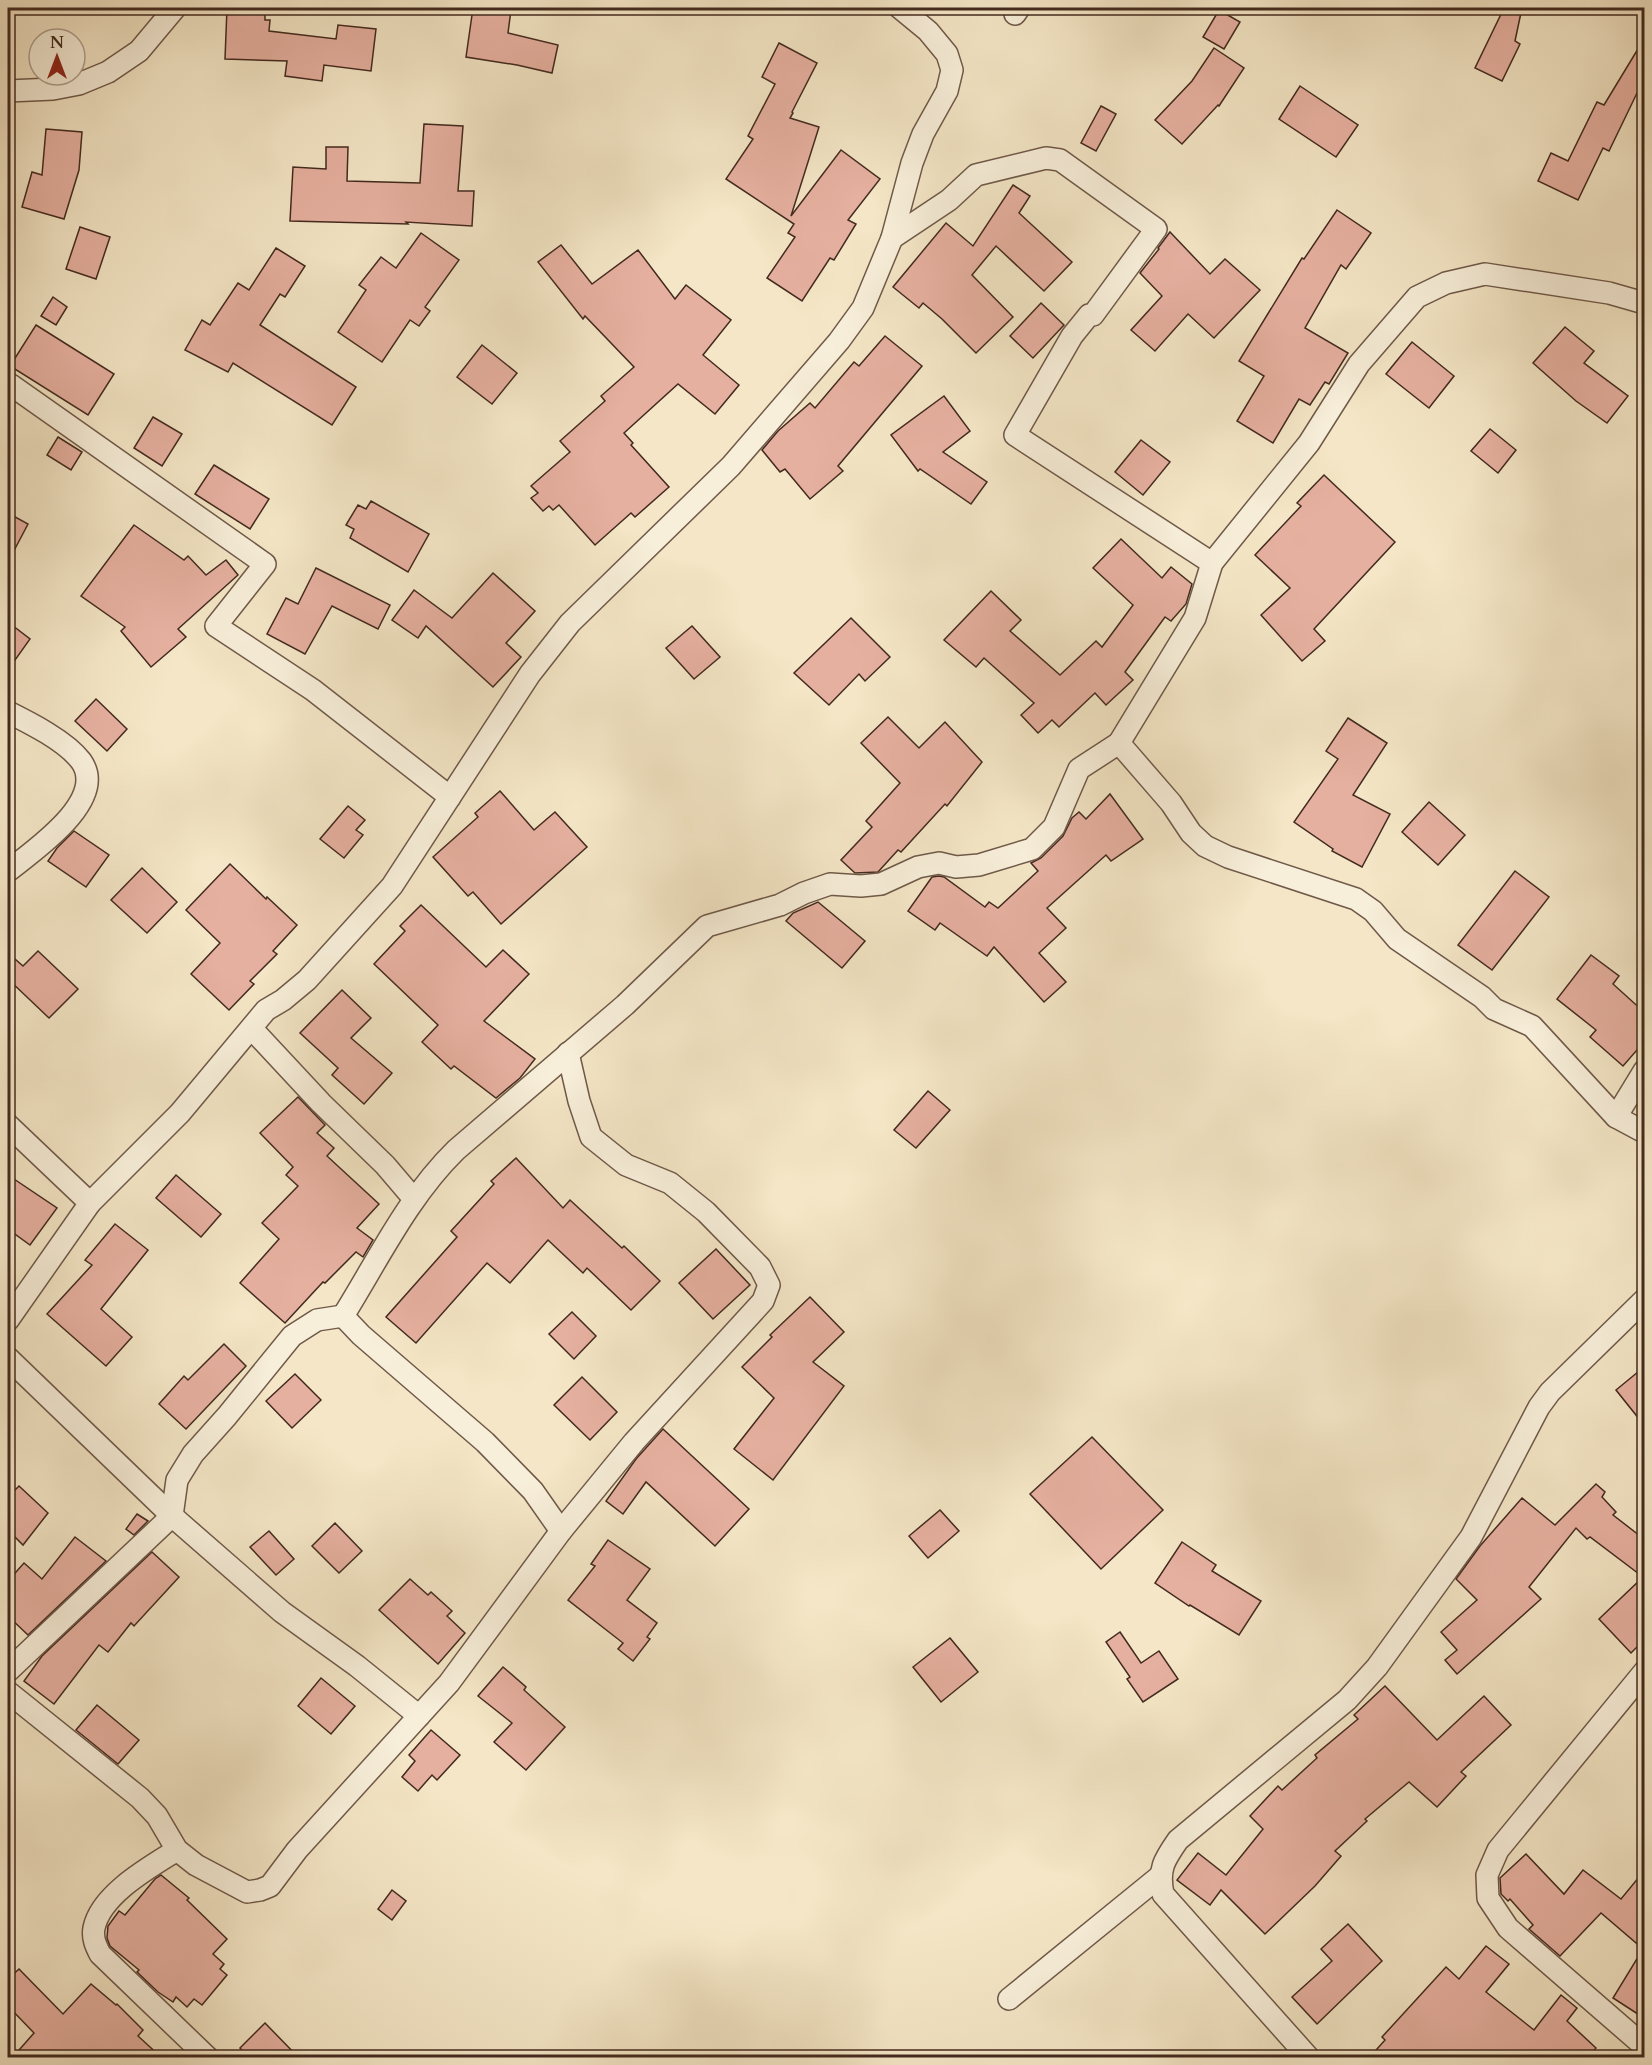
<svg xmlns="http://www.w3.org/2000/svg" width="1652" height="2065" font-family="Cardo,serif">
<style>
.building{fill:#e6b0a0;stroke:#432a1f;stroke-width:1.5}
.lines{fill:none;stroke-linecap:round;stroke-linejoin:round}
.minor-casing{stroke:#6f5949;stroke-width:24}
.minor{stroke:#f8efda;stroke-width:21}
</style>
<rect width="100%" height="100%" fill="#f4e6c6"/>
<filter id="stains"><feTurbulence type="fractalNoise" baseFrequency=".00333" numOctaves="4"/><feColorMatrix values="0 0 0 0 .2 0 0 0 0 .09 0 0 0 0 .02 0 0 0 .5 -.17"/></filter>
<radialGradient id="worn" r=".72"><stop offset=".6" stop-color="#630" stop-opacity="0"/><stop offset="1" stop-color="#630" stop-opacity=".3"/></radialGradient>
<!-- building -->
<g class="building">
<path d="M 227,8 L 265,8 L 265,20 L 270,20 L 269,31 L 336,39 L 338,25 L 376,29 L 371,71 L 324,65 L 322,81 L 285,76 L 287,61 L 225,59 Z"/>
<path d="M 473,8 L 511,10 L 508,33 L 558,45 L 552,73 L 517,65 L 466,57 Z"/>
<path d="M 1504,8 L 1522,8 L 1515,41 L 1520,44 L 1502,81 L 1475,68 Z"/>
<path d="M 1219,10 L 1240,22 L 1224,49 L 1203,37 Z"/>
<path d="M 1644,39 L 1644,95 L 1638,91 L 1609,151 L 1603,148 L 1578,200 L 1538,181 L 1551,153 L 1568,161 L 1597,102 L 1604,105 Z"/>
<path d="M 779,43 L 817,63 L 792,112 L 793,113 L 790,118 L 819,127 L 791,216 L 841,150 L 880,179 L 848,220 L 856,224 L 834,260 L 830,258 L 802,301 L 767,278 L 795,237 L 788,233 L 794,224 L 726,179 L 753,139 L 748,136 L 775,84 L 762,77 Z"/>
<path d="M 1214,48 L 1244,68 L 1219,106 L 1218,105 L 1182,144 L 1155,120 L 1192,81 Z"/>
<path d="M 1300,86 L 1358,125 L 1336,157 L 1279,119 Z"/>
<path d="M 1101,106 L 1116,114 L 1096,151 L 1081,143 Z"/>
<path d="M 424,124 L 463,126 L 458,191 L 474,191 L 472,226 L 406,222 L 408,224 L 290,221 L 293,167 L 326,169 L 326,147 L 348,147 L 347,181 L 420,183 Z"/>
<path d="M 46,129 L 82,132 L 79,170 L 64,219 L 22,207 L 32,172 L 42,175 Z"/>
<path d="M 1013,185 L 1030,196 L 1019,213 L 1072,262 L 1044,291 L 996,246 L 972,275 L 1013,317 L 976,353 L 942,319 L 923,303 L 919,308 L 893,287 L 946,223 L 973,246 Z"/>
<path d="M 1337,210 L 1371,233 L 1346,269 L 1341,265 L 1305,328 L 1348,353 L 1329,384 L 1325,382 L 1310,405 L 1299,399 L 1273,443 L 1237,421 L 1264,376 L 1239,361 L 1302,258 L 1304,259 Z"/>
<path d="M 80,227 L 110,237 L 96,279 L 66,269 Z"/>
<path d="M 1170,232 L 1210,274 L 1225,259 L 1260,290 L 1214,338 L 1188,314 L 1155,351 L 1131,330 L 1162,296 L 1140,273 L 1159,249 L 1158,248 Z"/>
<path d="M 421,233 L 459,260 L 425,307 L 430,311 L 419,326 L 410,320 L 382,362 L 338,332 L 366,290 L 359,285 L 381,257 L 396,268 Z"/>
<path d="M 561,245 L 592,284 L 638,250 L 675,299 L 686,285 L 731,320 L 703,355 L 739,385 L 715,414 L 678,384 L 624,433 L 633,443 L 631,445 L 669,487 L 635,517 L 631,513 L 595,545 L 559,505 L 553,510 L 549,506 L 543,511 L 531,498 L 538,493 L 531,486 L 570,452 L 560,441 L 605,401 L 601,396 L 634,367 L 585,316 L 583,319 L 538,262 Z"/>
<path d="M 276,248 L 305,266 L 285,297 L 280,294 L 260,325 L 356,387 L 332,425 L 233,363 L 228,372 L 185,350 L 202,320 L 210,325 L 238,283 L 249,290 Z"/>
<path d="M 53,297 L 67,307 L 56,325 L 41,316 Z"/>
<path d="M 1041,303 L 1064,325 L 1033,358 L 1010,336 Z"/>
<path d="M 36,325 L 114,374 L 88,415 L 10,366 Z"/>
<path d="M 1565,327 L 1594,351 L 1584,363 L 1628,396 L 1607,423 L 1576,401 L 1533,363 Z"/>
<path d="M 885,336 L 922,366 L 838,466 L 843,471 L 810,499 L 785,469 L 780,472 L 762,450 L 778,431 L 810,403 L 815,408 L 854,362 L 859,366 Z"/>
<path d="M 1412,342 L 1454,376 L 1429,408 L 1386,374 Z"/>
<path d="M 482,345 L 517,373 L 492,404 L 457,377 Z"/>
<path d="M 944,396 L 970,431 L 943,452 L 987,482 L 971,504 L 920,469 L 918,471 L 891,435 Z"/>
<path d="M 153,417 L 182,434 L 162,466 L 134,448 Z"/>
<path d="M 1490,429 L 1516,450 L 1498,473 L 1471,451 Z"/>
<path d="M 58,437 L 82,452 L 71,470 L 47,455 Z"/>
<path d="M 1141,440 L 1170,462 L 1143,495 L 1115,472 Z"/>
<path d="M 214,465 L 269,499 L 250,529 L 195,494 Z"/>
<path d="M 1324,475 L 1395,542 L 1314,629 L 1325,641 L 1302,661 L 1261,615 L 1290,588 L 1255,555 L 1301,506 L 1297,503 Z"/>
<path d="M 371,501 L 429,534 L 408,572 L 350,538 L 354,529 L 346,525 L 358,505 L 366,509 Z"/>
<path d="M 8,513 L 28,524 L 8,562 Z"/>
<path d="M 134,525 L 184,560 L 188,556 L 206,575 L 226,560 L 238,575 L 178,629 L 186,637 L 151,667 L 121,631 L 125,627 L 81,596 Z"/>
<path d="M 1121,539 L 1162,578 L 1171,567 L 1192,584 L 1186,604 L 1171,621 L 1165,617 L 1125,672 L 1133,680 L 1106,705 L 1095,693 L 1059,727 L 1052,720 L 1038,733 L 1021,715 L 1034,703 L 984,658 L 976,667 L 944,640 L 991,591 L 1021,620 L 1010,631 L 1060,675 L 1096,641 L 1102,647 L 1133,605 L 1093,568 Z"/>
<path d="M 316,568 L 390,605 L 378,629 L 332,606 L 305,654 L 267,634 L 286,598 L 298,604 Z"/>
<path d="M 493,573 L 535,611 L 506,643 L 521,657 L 493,687 L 426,626 L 418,638 L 392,620 L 414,590 L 452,618 Z"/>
<path d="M 851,618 L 890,657 L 865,681 L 859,674 L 829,705 L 794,673 Z"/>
<path d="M 8,622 L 30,639 L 8,670 Z"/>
<path d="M 692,626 L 720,657 L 694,679 L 666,648 Z"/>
<path d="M 96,699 L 127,729 L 107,751 L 75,721 Z"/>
<path d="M 888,717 L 919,748 L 945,722 L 982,762 L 947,806 L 945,804 L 901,852 L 898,850 L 878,872 L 855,873 L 841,860 L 872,827 L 866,821 L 900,783 L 861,743 Z"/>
<path d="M 1348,718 L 1387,743 L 1353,795 L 1390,814 L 1362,867 L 1332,851 L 1333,849 L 1294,822 L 1338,759 L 1326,751 Z"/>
<path d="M 500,791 L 534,830 L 555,812 L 587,847 L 501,924 L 473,892 L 468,896 L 433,857 L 478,817 L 475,813 Z"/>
<path d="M 1110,794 L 1143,839 L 1111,861 L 1106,855 L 1047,908 L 1066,928 L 1039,953 L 1066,982 L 1044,1002 L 994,947 L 987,956 L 940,923 L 935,930 L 908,911 L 932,877 L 939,876 L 944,877 L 985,907 L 989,902 L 998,908 L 1038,871 L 1031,863 L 1041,858 L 1063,836 L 1072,818 L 1079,812 L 1086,819 Z"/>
<path d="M 1429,802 L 1465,835 L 1438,865 L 1402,832 Z"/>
<path d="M 348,806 L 365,820 L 356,830 L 363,835 L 344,858 L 320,839 Z"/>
<path d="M 74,831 L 109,855 L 86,887 L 48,861 L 57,848 Z"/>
<path d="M 230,864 L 266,899 L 267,897 L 297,925 L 273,951 L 277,954 L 250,981 L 254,984 L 229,1010 L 191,974 L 220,943 L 186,910 Z"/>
<path d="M 142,868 L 177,902 L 147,933 L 111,900 Z"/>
<path d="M 1515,871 L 1549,897 L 1492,970 L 1458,945 Z"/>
<path d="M 818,902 L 865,941 L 842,968 L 786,921 L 793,913 Z"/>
<path d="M 421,905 L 486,967 L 503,950 L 529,974 L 484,1021 L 535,1059 L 520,1078 L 496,1098 L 454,1066 L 451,1069 L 422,1042 L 438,1025 L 374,964 L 405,931 L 400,926 Z"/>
<path d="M 38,951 L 78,989 L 49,1018 L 8,979 L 8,953 L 23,966 Z"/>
<path d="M 1591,955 L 1619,976 L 1613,984 L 1644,1012 L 1644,1042 L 1623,1066 L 1590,1037 L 1596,1030 L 1557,999 Z"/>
<path d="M 342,990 L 371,1018 L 351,1038 L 392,1073 L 364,1104 L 332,1075 L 338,1068 L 300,1033 Z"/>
<path d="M 928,1091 L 950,1110 L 916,1148 L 894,1130 Z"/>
<path d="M 298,1097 L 325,1125 L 317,1133 L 334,1148 L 327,1156 L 379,1204 L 357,1228 L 373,1240 L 363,1257 L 356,1252 L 325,1283 L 323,1282 L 285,1323 L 240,1283 L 279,1239 L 262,1223 L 298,1186 L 286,1175 L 293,1167 L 260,1133 Z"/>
<path d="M 516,1158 L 563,1208 L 570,1200 L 622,1248 L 624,1246 L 660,1281 L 631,1310 L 587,1268 L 583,1273 L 548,1240 L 510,1283 L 487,1263 L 416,1343 L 386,1317 L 457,1237 L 451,1231 L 494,1184 L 491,1181 Z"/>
<path d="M 8,1175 L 57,1208 L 30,1245 L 8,1229 Z"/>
<path d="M 176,1175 L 221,1214 L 201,1237 L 156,1198 Z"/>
<path d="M 115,1224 L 148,1250 L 101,1309 L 132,1337 L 106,1366 L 47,1314 L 92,1265 L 85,1260 Z"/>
<path d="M 716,1249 L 750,1285 L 713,1319 L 679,1283 Z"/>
<path d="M 810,1297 L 844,1332 L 813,1362 L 844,1386 L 773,1480 L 734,1449 L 774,1398 L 742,1367 L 772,1337 L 770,1335 Z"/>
<path d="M 572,1312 L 596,1336 L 574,1359 L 549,1334 Z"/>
<path d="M 224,1344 L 246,1366 L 186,1429 L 159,1404 L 184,1376 L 188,1380 Z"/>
<path d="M 1644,1367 L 1644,1425 L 1616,1390 Z"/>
<path d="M 295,1374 L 321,1400 L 292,1428 L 266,1401 Z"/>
<path d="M 582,1377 L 617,1412 L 590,1440 L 554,1405 Z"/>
<path d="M 663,1429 L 749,1509 L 715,1546 L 646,1482 L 623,1514 L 606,1501 L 636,1459 Z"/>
<path d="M 1092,1437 L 1163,1510 L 1101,1569 L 1030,1494 Z"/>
<path d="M 1596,1484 L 1605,1492 L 1602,1497 L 1616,1512 L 1613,1515 L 1644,1539 L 1644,1640 L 1631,1653 L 1599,1619 L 1643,1577 L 1590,1537 L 1587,1539 L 1576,1528 L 1529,1587 L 1541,1599 L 1457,1674 L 1445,1660 L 1457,1650 L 1441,1632 L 1477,1600 L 1456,1579 L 1480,1546 L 1522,1498 L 1555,1525 Z"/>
<path d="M 19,1486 L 48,1513 L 23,1545 L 8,1530 L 8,1497 Z"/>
<path d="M 940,1510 L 959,1531 L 928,1558 L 909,1536 Z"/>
<path d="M 137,1514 L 148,1521 L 134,1535 L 126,1529 Z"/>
<path d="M 335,1523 L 362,1551 L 339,1573 L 312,1546 Z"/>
<path d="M 269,1531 L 294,1559 L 276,1575 L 250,1547 Z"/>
<path d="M 75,1537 L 106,1561 L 28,1635 L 8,1616 L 8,1581 L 24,1563 L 42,1579 Z"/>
<path d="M 608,1540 L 650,1569 L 627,1600 L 657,1623 L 647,1637 L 650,1639 L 633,1661 L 618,1649 L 623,1643 L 568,1600 L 595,1566 L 591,1564 Z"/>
<path d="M 1182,1542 L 1216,1565 L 1212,1571 L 1261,1601 L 1239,1635 L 1190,1605 L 1189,1606 L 1155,1583 Z"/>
<path d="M 152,1552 L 179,1577 L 134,1626 L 131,1623 L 108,1652 L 99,1645 L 54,1704 L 24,1681 L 42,1656 Z"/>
<path d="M 410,1579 L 428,1595 L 431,1592 L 452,1611 L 447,1616 L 465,1633 L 438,1664 L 379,1610 Z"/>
<path d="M 1120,1632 L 1141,1663 L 1159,1651 L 1178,1679 L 1143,1702 L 1127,1679 L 1130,1677 L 1106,1642 Z"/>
<path d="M 950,1638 L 978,1672 L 941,1702 L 913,1667 Z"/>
<path d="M 503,1667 L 526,1687 L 524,1690 L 565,1727 L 526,1770 L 494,1742 L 512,1723 L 478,1696 Z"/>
<path d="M 321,1678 L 355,1706 L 331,1734 L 298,1706 Z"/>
<path d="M 1385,1686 L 1437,1740 L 1484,1696 L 1511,1725 L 1461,1772 L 1466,1776 L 1437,1807 L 1409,1782 L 1365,1819 L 1367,1821 L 1335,1851 L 1341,1856 L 1315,1886 L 1265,1934 L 1221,1890 L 1210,1905 L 1177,1880 L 1198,1853 L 1226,1875 L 1263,1829 L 1250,1816 L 1278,1786 L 1282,1790 L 1317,1758 L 1315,1755 L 1358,1719 L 1354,1715 Z"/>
<path d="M 97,1705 L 139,1740 L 118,1764 L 76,1730 Z"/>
<path d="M 431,1730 L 460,1755 L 437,1780 L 432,1775 L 418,1791 L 402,1777 L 415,1761 L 409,1755 Z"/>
<path d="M 1526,1854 L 1564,1894 L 1583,1870 L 1621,1899 L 1644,1871 L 1644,2018 L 1613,1998 L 1643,1949 L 1601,1913 L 1560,1956 L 1529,1929 L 1533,1925 L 1510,1899 L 1508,1901 L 1501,1894 L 1500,1878 Z"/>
<path d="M 161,1875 L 189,1898 L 187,1900 L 227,1939 L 213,1954 L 224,1964 L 220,1969 L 227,1975 L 202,2005 L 194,1999 L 187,2007 L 176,1997 L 173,2002 L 158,1992 L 137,1972 L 139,1970 L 110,1946 L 107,1938 L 108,1926 L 119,1911 L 125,1915 L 155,1879 Z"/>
<path d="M 392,1890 L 406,1901 L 392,1920 L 378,1909 Z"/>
<path d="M 1348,1924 L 1382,1961 L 1317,2024 L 1292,1997 L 1332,1961 L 1321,1949 Z"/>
<path d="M 1486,1946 L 1509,1964 L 1486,1992 L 1534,2030 L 1561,1995 L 1577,2008 L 1567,2021 L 1596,2048 L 1586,2058 L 1369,2058 L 1385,2040 L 1382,2037 L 1446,1967 L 1459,1979 Z"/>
<path d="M 19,1969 L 63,2014 L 91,1984 L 116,2005 L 117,2004 L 143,2030 L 138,2036 L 162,2058 L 12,2058 L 34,2033 L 8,2006 L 8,1979 Z"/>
<path d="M 265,2023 L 299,2058 L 249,2058 L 240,2048 Z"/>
</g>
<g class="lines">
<!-- minor casing -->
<g class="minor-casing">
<g id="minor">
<path d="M 1015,14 L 1019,8"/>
<path d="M 8,91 L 53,89 L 79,84 L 108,72 L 139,51 L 175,8"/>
<path d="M 892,238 L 949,200 L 976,175 L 1046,158 L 1060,160 L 1156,229 L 1093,315 L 1089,315 L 1072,336 L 1015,435 L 1212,563"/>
<path d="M 8,385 L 11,385 L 265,564 L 216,626 L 313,690 L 450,797"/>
<path d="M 8,712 C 30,723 66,741 81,761 C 109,800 33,851 8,871"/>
<path d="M 1119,743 L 1195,618 L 1212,563 L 1309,443 L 1359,364 L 1417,297 L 1446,283 L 1485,274 L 1609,293 L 1644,303"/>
<path d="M 252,1029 L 321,1103 L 385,1165 L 414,1199"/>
<path d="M 1616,1117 L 1644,1071"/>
<path d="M 8,1125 L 90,1203"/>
<path d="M 8,1320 L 90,1203 L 180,1113 L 266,1010 L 283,1000 L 307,980 L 392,886 L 530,674 L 570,623 L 731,466 L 839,341 L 863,308 L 892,238 L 912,163 L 923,134 L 947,91 L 952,70 L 947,54 L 928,31 L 900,8"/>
<path d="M 8,1358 L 172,1516 L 282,1612 L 357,1666 L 419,1716"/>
<path d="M 561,1531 L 533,1491 L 485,1442 L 361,1335 L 343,1316 C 378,1260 408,1197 456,1150 L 625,1005 L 707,926 L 780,905 L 804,893 L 830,884 L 861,886 L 881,884 L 918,867 L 939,863 L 956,867 L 979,865 L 1032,849 L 1054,827 L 1079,769 L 1119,743 L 1171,803 L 1191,833 L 1205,846 L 1228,857 L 1356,899 L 1373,911 L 1397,939 L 1482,997 L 1494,1009 L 1532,1026 L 1616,1117 L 1644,1132"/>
<path d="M 8,1671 L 172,1516 L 177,1480 L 193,1454 L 227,1416 L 292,1336 L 317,1320 L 343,1316"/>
<path d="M 1644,1672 L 1498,1850 L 1487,1875 L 1488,1898 L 1508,1928 L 1644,2046"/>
<path d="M 8,1692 L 140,1798 L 157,1816 L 177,1850 L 196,1865 L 247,1892 L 260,1890 L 270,1886 L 297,1850 L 449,1683 L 561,1531 L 634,1442 L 763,1301 L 769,1285 L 760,1267 L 706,1212 L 670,1183 L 626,1165 L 591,1137 L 579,1101 L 568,1053"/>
<path d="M 177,1850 C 150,1867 101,1894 94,1928 C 92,1938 96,1946 100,1954 L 208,2058"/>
<path d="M 1009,1999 L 1159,1877"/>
<path d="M 1309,2058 L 1163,1894 C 1158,1869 1164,1860 1178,1840 L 1347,1700 L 1377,1667 L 1471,1537 L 1539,1407 L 1550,1392 L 1644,1300"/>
</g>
</g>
<!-- minor -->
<use href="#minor" class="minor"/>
</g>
<!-- margin -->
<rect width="1652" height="2065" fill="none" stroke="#f4e6c6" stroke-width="30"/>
<rect x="9" y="9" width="1634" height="2047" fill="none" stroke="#432a1f" stroke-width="3"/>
<rect x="15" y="15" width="1622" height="2035" fill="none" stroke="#432a1f" stroke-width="1.5"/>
<!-- north arrow -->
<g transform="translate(57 57)"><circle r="28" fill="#f8efda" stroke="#b0a08f" stroke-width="1.5"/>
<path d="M0-4.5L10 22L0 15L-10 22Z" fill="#8f2418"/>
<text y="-9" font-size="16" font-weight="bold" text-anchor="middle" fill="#432a1f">N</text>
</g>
<rect width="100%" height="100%" filter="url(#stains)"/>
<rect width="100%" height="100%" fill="url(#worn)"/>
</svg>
